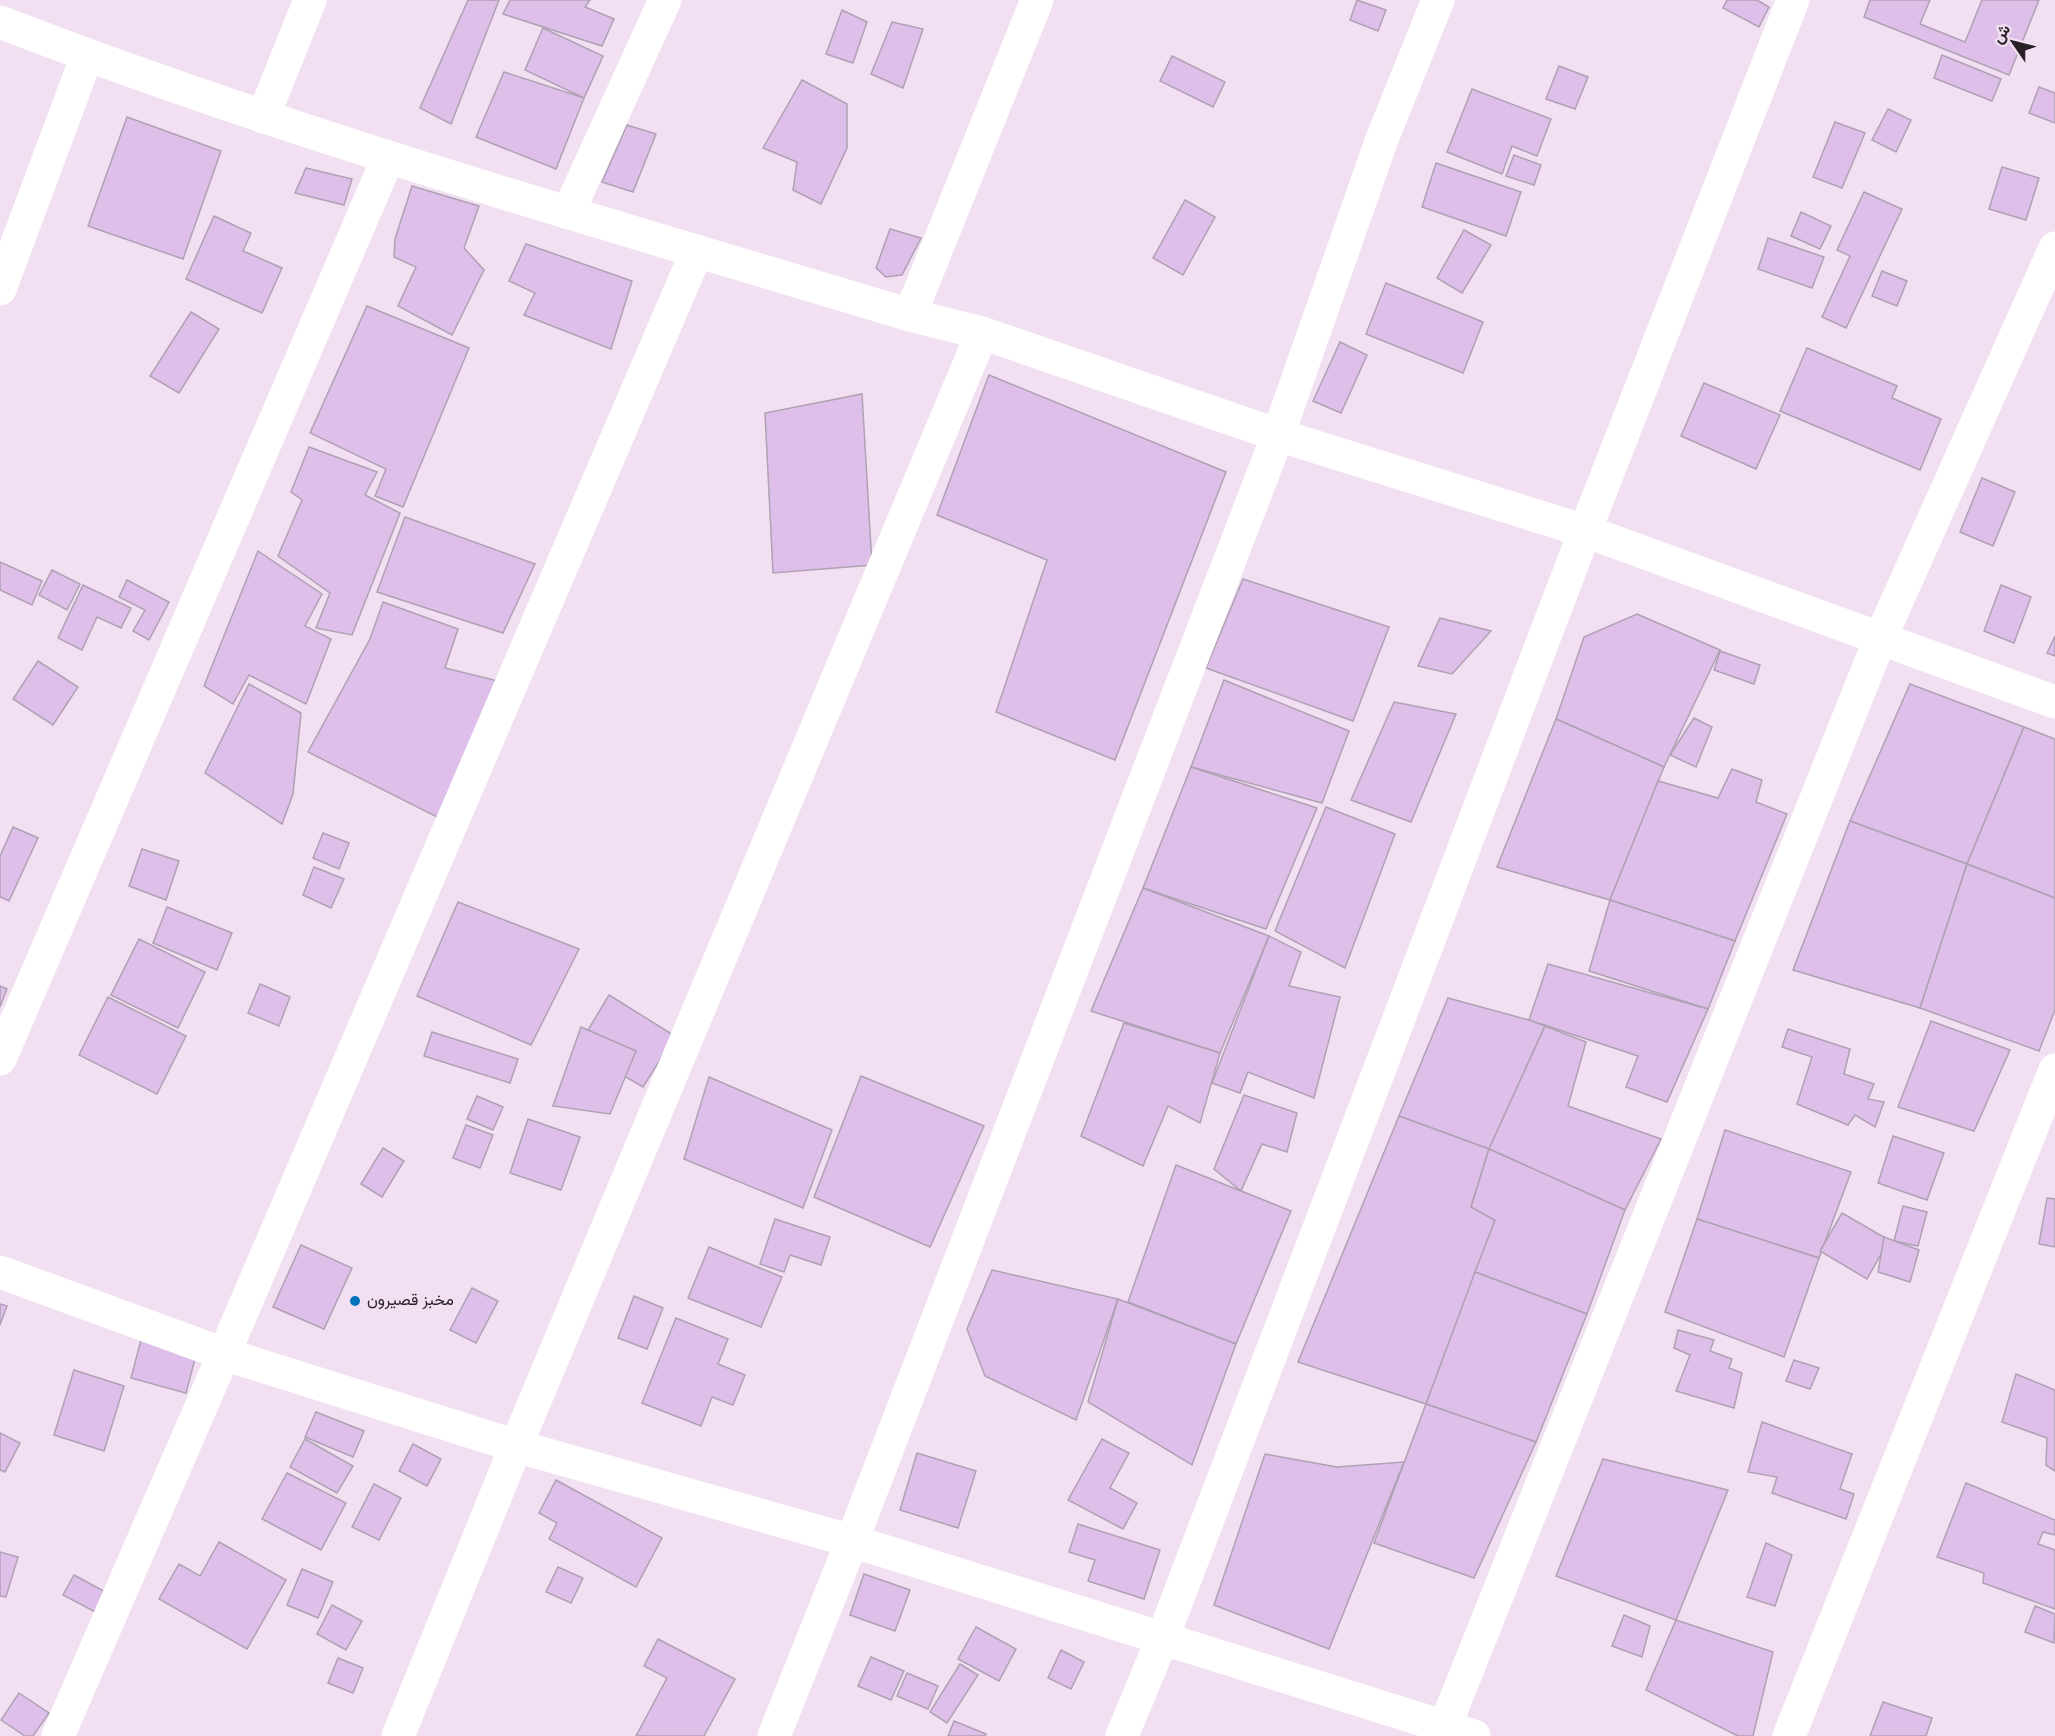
<svg xmlns="http://www.w3.org/2000/svg" width="2055" height="1736" font-family="Georgia,Vazirmatn,serif">
<style>
.building{fill:#debfe9;stroke:#afa1b4;stroke-width:1.5}
.lines{fill:none;stroke-linecap:round;stroke-linejoin:round}
.minor{stroke:#fff;stroke-width:33}
.poi-dot{fill:#0272bc;stroke:#f2e0f2;stroke-width:2}
.labels{text-anchor:middle;dominant-baseline:central;stroke-width:5;stroke-linejoin:round;paint-order:stroke}
.poi-label{font-size:16px;fill:#282128;stroke:#f2e0f2;text-anchor:start}
</style>
<rect width="100%" height="100%" fill="#f2e0f2"/>
<!-- building -->
<g class="building">
<path d="M 468,0 L 499,0 L 451,124 L 420,108 Z"/>
<path d="M 510,0 L 590,0 L 585,7 L 614,19 L 602,46 L 503,14 Z"/>
<path d="M 1357,0 L 1386,10 L 1378,31 L 1350,20 Z"/>
<path d="M 1727,0 L 1757,0 L 1769,7 L 1759,27 L 1723,8 Z"/>
<path d="M 1870,0 L 1930,0 L 1920,24 L 1965,42 L 1982,0 L 2039,0 L 2009,75 L 1864,17 Z"/>
<path d="M 842,10 L 867,22 L 853,63 L 826,54 Z"/>
<path d="M 892,22 L 923,29 L 903,88 L 871,74 Z"/>
<path d="M 543,28 L 603,56 L 584,98 L 525,70 Z"/>
<path d="M 1942,55 L 2001,79 L 1992,101 L 1934,78 Z"/>
<path d="M 1172,56 L 1225,82 L 1213,107 L 1160,81 Z"/>
<path d="M 1559,66 L 1588,77 L 1575,109 L 1546,99 Z"/>
<path d="M 504,72 L 584,98 L 556,169 L 476,137 Z"/>
<path d="M 802,80 L 847,104 L 847,148 L 821,204 L 793,190 L 797,162 L 763,148 Z"/>
<path d="M 2039,87 L 2055,93 L 2055,123 L 2029,113 Z"/>
<path d="M 1472,89 L 1551,119 L 1537,156 L 1512,146 L 1502,174 L 1447,152 Z"/>
<path d="M 1888,109 L 1911,120 L 1896,152 L 1872,140 Z"/>
<path d="M 127,117 L 221,151 L 183,259 L 88,226 Z"/>
<path d="M 1835,122 L 1865,133 L 1842,188 L 1813,177 Z"/>
<path d="M 627,125 L 656,134 L 633,192 L 602,182 Z"/>
<path d="M 1514,155 L 1541,165 L 1534,185 L 1506,176 Z"/>
<path d="M 1436,163 L 1521,192 L 1506,236 L 1422,207 Z"/>
<path d="M 2002,167 L 2039,178 L 2026,220 L 1989,209 Z"/>
<path d="M 306,168 L 352,179 L 344,205 L 295,193 Z"/>
<path d="M 412,186 L 479,206 L 464,248 L 484,270 L 452,335 L 398,306 L 416,267 L 394,257 L 395,239 Z"/>
<path d="M 1864,192 L 1902,209 L 1846,328 L 1822,317 L 1850,256 L 1837,250 Z"/>
<path d="M 1185,200 L 1215,217 L 1183,275 L 1153,258 Z"/>
<path d="M 1801,212 L 1831,226 L 1820,249 L 1791,236 Z"/>
<path d="M 214,216 L 251,233 L 243,251 L 282,268 L 262,313 L 186,279 Z"/>
<path d="M 890,229 L 921,238 L 902,275 L 886,277 L 876,268 Z"/>
<path d="M 1464,230 L 1491,245 L 1462,293 L 1437,278 Z"/>
<path d="M 1768,238 L 1824,257 L 1812,288 L 1758,269 Z"/>
<path d="M 526,244 L 632,281 L 611,349 L 524,315 L 535,293 L 509,281 Z"/>
<path d="M 1882,271 L 1907,281 L 1897,306 L 1872,296 Z"/>
<path d="M 1386,283 L 1483,322 L 1463,373 L 1366,334 Z"/>
<path d="M 367,306 L 469,348 L 403,507 L 375,496 L 386,469 L 310,433 Z"/>
<path d="M 191,312 L 219,329 L 179,393 L 150,376 Z"/>
<path d="M 1340,342 L 1367,355 L 1341,413 L 1313,401 Z"/>
<path d="M 1807,348 L 1897,386 L 1892,398 L 1941,419 L 1920,470 L 1780,411 Z"/>
<path d="M 989,375 L 1226,472 L 1115,760 L 996,712 L 1047,560 L 937,515 Z"/>
<path d="M 1704,383 L 1780,415 L 1756,469 L 1681,436 Z"/>
<path d="M 862,394 L 872,565 L 773,573 L 765,413 Z"/>
<path d="M 309,447 L 377,472 L 365,495 L 400,513 L 352,635 L 316,628 L 330,593 L 278,556 L 302,500 L 291,492 Z"/>
<path d="M 1982,478 L 2015,492 L 1993,546 L 1960,532 Z"/>
<path d="M 405,517 L 535,564 L 503,633 L 377,592 Z"/>
<path d="M 258,551 L 322,594 L 305,626 L 331,639 L 306,704 L 249,675 L 233,704 L 204,686 Z"/>
<path d="M 0,562 L 42,581 L 32,605 L 0,590 Z"/>
<path d="M 52,570 L 80,584 L 67,610 L 39,595 Z"/>
<path d="M 1243,579 L 1389,627 L 1353,721 L 1206,668 Z"/>
<path d="M 127,580 L 169,602 L 149,640 L 133,631 L 145,610 L 119,597 Z"/>
<path d="M 83,585 L 131,608 L 121,628 L 97,617 L 82,650 L 58,638 Z"/>
<path d="M 2001,585 L 2031,597 L 2014,643 L 1984,631 Z"/>
<path d="M 383,602 L 458,629 L 445,668 L 510,684 L 451,824 L 308,752 L 370,639 Z"/>
<path d="M 1637,614 L 1720,650 L 1664,767 L 1556,719 L 1584,637 Z"/>
<path d="M 1440,618 L 1491,631 L 1452,674 L 1418,666 Z"/>
<path d="M 2055,636 L 2055,656 L 2047,653 Z"/>
<path d="M 1720,651 L 1760,665 L 1754,684 L 1714,670 Z"/>
<path d="M 38,661 L 78,687 L 53,725 L 13,699 Z"/>
<path d="M 1224,680 L 1349,731 L 1322,803 L 1191,767 Z"/>
<path d="M 249,684 L 301,713 L 293,794 L 282,824 L 205,773 Z"/>
<path d="M 1910,684 L 2024,727 L 1967,864 L 1850,821 Z"/>
<path d="M 1394,702 L 1456,714 L 1411,822 L 1351,800 Z"/>
<path d="M 1694,718 L 1712,727 L 1696,767 L 1670,755 Z"/>
<path d="M 1556,719 L 1664,767 L 1610,900 L 1497,867 Z"/>
<path d="M 2024,727 L 2055,739 L 2055,898 L 1967,864 Z"/>
<path d="M 1191,767 L 1317,808 L 1266,929 L 1143,888 Z"/>
<path d="M 1732,769 L 1762,780 L 1756,802 L 1787,814 L 1735,941 L 1610,900 L 1658,781 L 1718,798 Z"/>
<path d="M 1326,807 L 1395,834 L 1345,968 L 1275,931 Z"/>
<path d="M 1850,821 L 1967,864 L 1920,1008 L 1793,970 Z"/>
<path d="M 13,827 L 38,838 L 9,901 L 0,897 L 0,856 Z"/>
<path d="M 323,833 L 349,843 L 339,869 L 313,858 Z"/>
<path d="M 142,849 L 179,861 L 166,900 L 129,886 Z"/>
<path d="M 1967,864 L 2055,898 L 2055,1010 L 2039,1051 L 1920,1008 Z"/>
<path d="M 314,867 L 344,879 L 331,908 L 303,895 Z"/>
<path d="M 1143,888 L 1269,936 L 1220,1053 L 1091,1011 Z"/>
<path d="M 1610,900 L 1735,941 L 1708,1009 L 1589,971 Z"/>
<path d="M 458,902 L 579,949 L 531,1045 L 417,996 Z"/>
<path d="M 167,907 L 232,933 L 217,970 L 153,943 Z"/>
<path d="M 1269,936 L 1301,952 L 1289,986 L 1340,997 L 1314,1098 L 1248,1072 L 1240,1093 L 1212,1083 Z"/>
<path d="M 139,939 L 205,972 L 178,1028 L 111,995 Z"/>
<path d="M 1548,964 L 1708,1009 L 1667,1102 L 1626,1087 L 1638,1056 L 1529,1020 Z"/>
<path d="M 260,984 L 290,997 L 279,1026 L 248,1013 Z"/>
<path d="M 0,986 L 7,989 L 0,1007 Z"/>
<path d="M 609,995 L 675,1036 L 643,1087 L 619,1073 L 629,1056 L 588,1030 Z"/>
<path d="M 108,997 L 186,1036 L 157,1094 L 79,1055 Z"/>
<path d="M 1448,998 L 1529,1020 L 1545,1026 L 1489,1149 L 1399,1116 Z"/>
<path d="M 1931,1021 L 2010,1050 L 1974,1131 L 1898,1107 Z"/>
<path d="M 1124,1023 L 1220,1053 L 1200,1123 L 1168,1106 L 1143,1166 L 1081,1136 Z"/>
<path d="M 1545,1026 L 1586,1042 L 1568,1106 L 1661,1139 L 1625,1210 L 1489,1149 Z"/>
<path d="M 581,1027 L 636,1051 L 610,1114 L 553,1106 Z"/>
<path d="M 1788,1029 L 1850,1049 L 1844,1074 L 1874,1084 L 1868,1099 L 1884,1102 L 1875,1127 L 1855,1115 L 1848,1125 L 1797,1104 L 1812,1057 L 1782,1047 Z"/>
<path d="M 432,1032 L 518,1059 L 510,1083 L 424,1056 Z"/>
<path d="M 861,1076 L 984,1126 L 930,1247 L 814,1197 Z"/>
<path d="M 709,1077 L 832,1130 L 803,1208 L 684,1159 Z"/>
<path d="M 1244,1095 L 1297,1113 L 1287,1152 L 1262,1144 L 1241,1191 L 1214,1169 Z"/>
<path d="M 477,1096 L 503,1107 L 493,1130 L 467,1119 Z"/>
<path d="M 1399,1116 L 1489,1149 L 1471,1207 L 1495,1220 L 1426,1404 L 1298,1362 Z"/>
<path d="M 528,1119 L 580,1137 L 561,1190 L 510,1173 Z"/>
<path d="M 466,1125 L 493,1135 L 480,1168 L 453,1158 Z"/>
<path d="M 1725,1130 L 1851,1172 L 1819,1258 L 1697,1219 Z"/>
<path d="M 1893,1136 L 1944,1153 L 1927,1200 L 1878,1183 Z"/>
<path d="M 383,1148 L 404,1161 L 382,1197 L 361,1184 Z"/>
<path d="M 1489,1149 L 1625,1210 L 1587,1314 L 1475,1272 L 1495,1220 L 1471,1207 Z"/>
<path d="M 1176,1165 L 1291,1211 L 1236,1344 L 1128,1302 Z"/>
<path d="M 2047,1198 L 2055,1199 L 2055,1247 L 2039,1244 Z"/>
<path d="M 1903,1206 L 1927,1212 L 1918,1246 L 1894,1241 Z"/>
<path d="M 1842,1213 L 1889,1240 L 1867,1279 L 1820,1251 Z"/>
<path d="M 775,1219 L 830,1237 L 821,1265 L 790,1255 L 784,1272 L 760,1264 Z"/>
<path d="M 1697,1219 L 1819,1258 L 1784,1357 L 1665,1312 Z"/>
<path d="M 1884,1237 L 1919,1250 L 1910,1282 L 1878,1272 Z"/>
<path d="M 301,1245 L 352,1268 L 324,1329 L 273,1307 Z"/>
<path d="M 709,1247 L 782,1277 L 761,1327 L 688,1298 Z"/>
<path d="M 992,1270 L 1118,1299 L 1076,1420 L 985,1376 L 967,1329 Z"/>
<path d="M 1475,1272 L 1587,1314 L 1536,1442 L 1426,1404 Z"/>
<path d="M 472,1288 L 498,1301 L 476,1343 L 450,1330 Z"/>
<path d="M 634,1296 L 663,1308 L 647,1349 L 618,1338 Z"/>
<path d="M 1118,1299 L 1236,1344 L 1192,1465 L 1088,1402 Z"/>
<path d="M 0,1304 L 7,1306 L 0,1325 Z"/>
<path d="M 676,1318 L 728,1339 L 718,1364 L 745,1375 L 733,1405 L 712,1397 L 701,1426 L 642,1403 Z"/>
<path d="M 1678,1330 L 1714,1340 L 1710,1351 L 1732,1359 L 1729,1368 L 1742,1373 L 1734,1408 L 1676,1391 L 1690,1355 L 1674,1348 Z"/>
<path d="M 141,1340 L 196,1355 L 186,1393 L 131,1378 Z"/>
<path d="M 1794,1360 L 1819,1368 L 1810,1389 L 1786,1381 Z"/>
<path d="M 74,1370 L 124,1386 L 104,1451 L 54,1435 Z"/>
<path d="M 2016,1374 L 2055,1390 L 2055,1471 L 2046,1465 L 2047,1438 L 2002,1422 Z"/>
<path d="M 1426,1404 L 1536,1442 L 1474,1578 L 1374,1543 Z"/>
<path d="M 316,1412 L 364,1431 L 353,1457 L 305,1437 Z"/>
<path d="M 1762,1422 L 1852,1454 L 1840,1489 L 1854,1494 L 1846,1519 L 1772,1493 L 1777,1477 L 1748,1472 Z"/>
<path d="M 0,1433 L 20,1443 L 5,1472 L 0,1470 Z"/>
<path d="M 305,1439 L 353,1466 L 337,1493 L 290,1467 Z"/>
<path d="M 1102,1439 L 1129,1453 L 1110,1488 L 1137,1503 L 1123,1529 L 1068,1500 Z"/>
<path d="M 413,1444 L 441,1459 L 427,1486 L 399,1471 Z"/>
<path d="M 917,1453 L 976,1471 L 958,1528 L 900,1510 Z"/>
<path d="M 1265,1454 L 1337,1467 L 1404,1462 L 1329,1649 L 1214,1605 Z"/>
<path d="M 1603,1459 L 1728,1490 L 1676,1620 L 1556,1576 Z"/>
<path d="M 287,1473 L 346,1503 L 321,1550 L 262,1519 Z"/>
<path d="M 556,1480 L 662,1538 L 636,1587 L 549,1539 L 557,1523 L 539,1513 Z"/>
<path d="M 1966,1483 L 2055,1520 L 2055,1535 L 2043,1532 L 2038,1544 L 2055,1550 L 2055,1609 L 1983,1583 L 1984,1573 L 1937,1557 Z"/>
<path d="M 374,1484 L 401,1498 L 379,1540 L 352,1527 Z"/>
<path d="M 1078,1524 L 1160,1550 L 1144,1599 L 1088,1581 L 1095,1560 L 1069,1552 Z"/>
<path d="M 219,1542 L 286,1580 L 247,1649 L 159,1599 L 179,1564 L 200,1576 Z"/>
<path d="M 1766,1543 L 1792,1555 L 1775,1606 L 1747,1597 Z"/>
<path d="M 0,1552 L 18,1557 L 6,1597 L 0,1596 Z"/>
<path d="M 558,1567 L 583,1578 L 571,1603 L 546,1592 Z"/>
<path d="M 302,1569 L 333,1582 L 318,1618 L 287,1605 Z"/>
<path d="M 864,1574 L 910,1590 L 895,1631 L 850,1615 Z"/>
<path d="M 74,1575 L 111,1595 L 101,1615 L 63,1595 Z"/>
<path d="M 332,1605 L 362,1621 L 346,1650 L 317,1634 Z"/>
<path d="M 2035,1606 L 2055,1614 L 2054,1643 L 2025,1632 Z"/>
<path d="M 1624,1615 L 1650,1626 L 1642,1657 L 1612,1646 Z"/>
<path d="M 1676,1620 L 1773,1652 L 1753,1736 L 1738,1736 L 1646,1690 Z"/>
<path d="M 976,1627 L 1016,1649 L 999,1681 L 958,1659 Z"/>
<path d="M 658,1639 L 735,1679 L 704,1736 L 636,1736 L 667,1678 L 644,1666 Z"/>
<path d="M 1061,1650 L 1084,1662 L 1071,1689 L 1048,1678 Z"/>
<path d="M 871,1657 L 904,1671 L 891,1700 L 858,1686 Z"/>
<path d="M 338,1658 L 363,1668 L 353,1693 L 328,1683 Z"/>
<path d="M 960,1664 L 978,1675 L 947,1723 L 930,1712 Z"/>
<path d="M 907,1673 L 938,1686 L 928,1709 L 897,1696 Z"/>
<path d="M 19,1693 L 49,1713 L 33,1736 L 25,1736 L 1,1720 Z"/>
<path d="M 1883,1702 L 1932,1718 L 1926,1736 L 1870,1736 Z"/>
<path d="M 954,1721 L 986,1734 L 985,1736 L 948,1736 Z"/>
</g>
<g class="lines">
<!-- minor -->
<g class="minor">
<path d="M 0,22 C 297,137 605,223 910,315 L 982,333 L 1278,435 L 1585,531 L 2055,702"/>
<path d="M 263,117 L 310,0"/>
<path d="M 568,213 L 665,0"/>
<path d="M 0,289 L 87,56"/>
<path d="M 910,315 L 1037,0"/>
<path d="M 0,1059 L 388,158"/>
<path d="M 0,1272 L 224,1354 L 516,1446 L 852,1541 L 1474,1736"/>
<path d="M 58,1736 L 224,1354 L 697,251"/>
<path d="M 398,1736 L 516,1446 L 982,333"/>
<path d="M 774,1736 L 852,1541 L 1278,435 L 1382,139 L 1438,0"/>
<path d="M 1122,1736 L 1163,1637 L 1585,531 L 1793,0"/>
<path d="M 1441,1736 L 1880,639 L 2055,248"/>
<path d="M 1789,1736 L 2055,1070"/>
</g>
</g>
<!-- markers -->
<circle class="poi-dot" cx="355" cy="1301" r="6"/>
<g class="labels">
<!-- poi labels -->
<g class="poi-label">
<text x="367" y="1301">مخبز قصيرون</text>
</g>
</g>
<!-- north arrow -->
<g transform="translate(2013 42) rotate(305)" stroke="#f2e0f2" stroke-width="4.5" paint-order="stroke">
<path d="M0-4.5L10 22L0 15L-10 22Z" fill="#282128"/>
<text y="-9" font-size="16" font-weight="bold" text-anchor="middle" fill="#282128">ش</text>
</g>
</svg>
